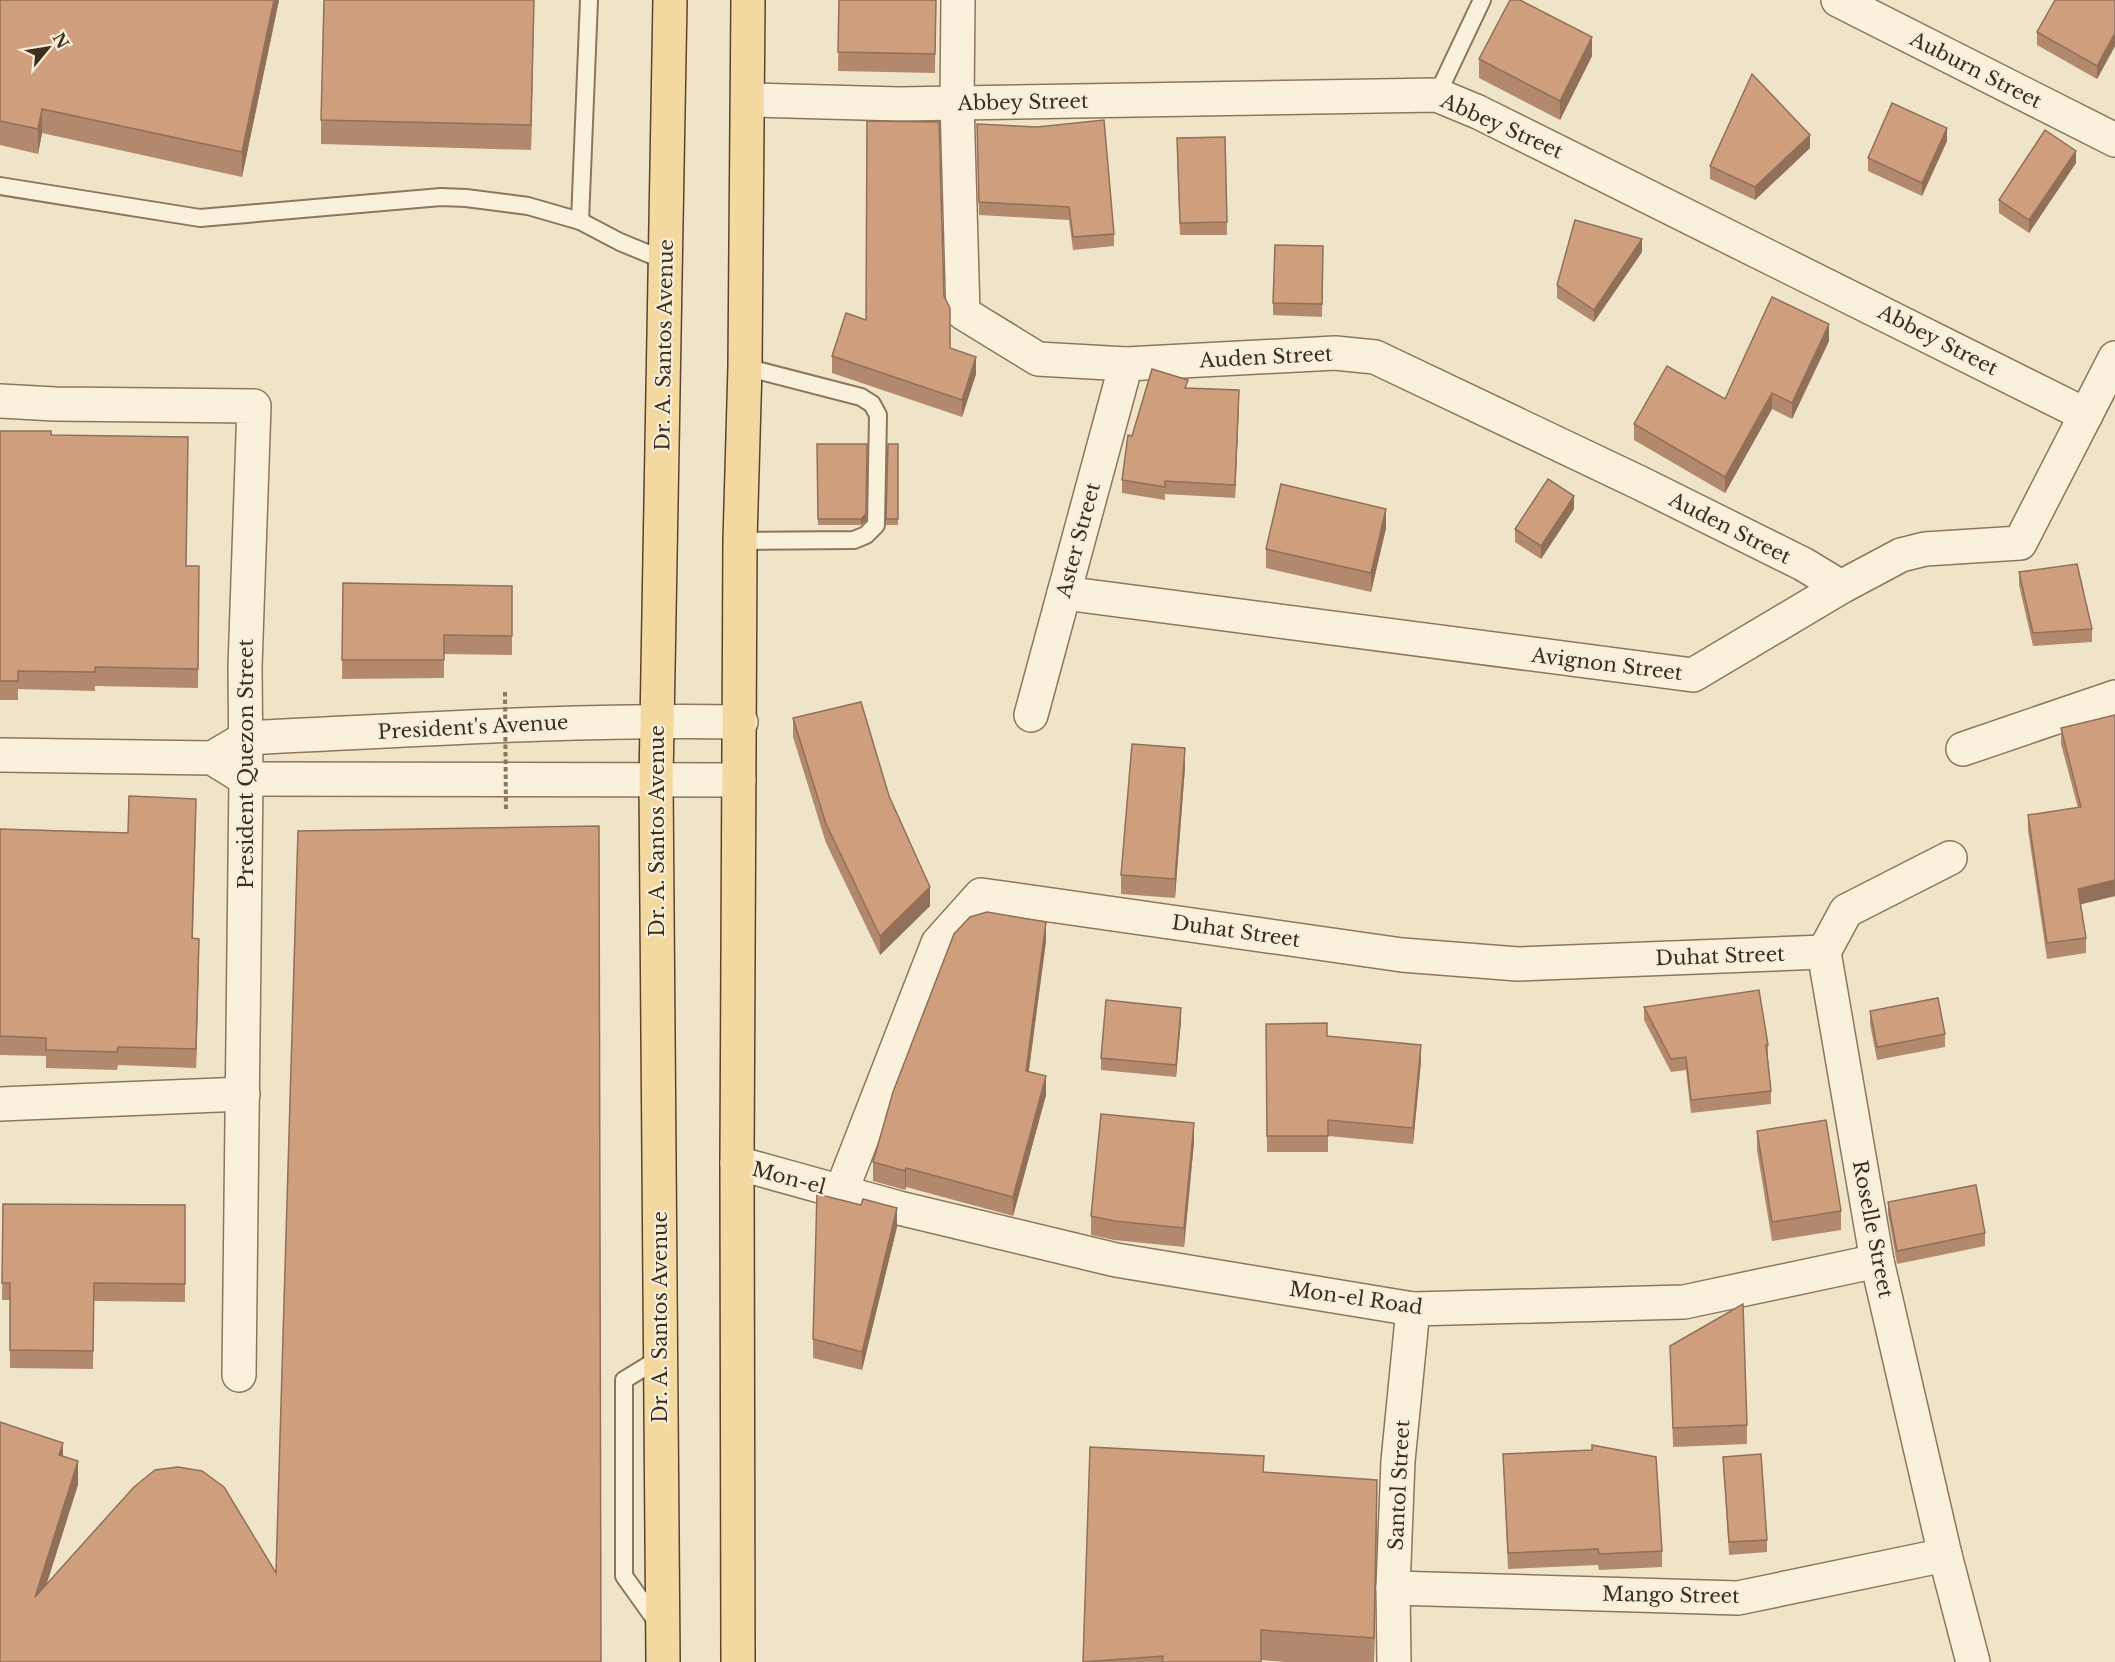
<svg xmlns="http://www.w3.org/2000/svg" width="2115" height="1662" font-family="'Libre Baskerville',serif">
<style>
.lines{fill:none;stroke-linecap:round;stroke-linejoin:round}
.service-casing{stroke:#8d765c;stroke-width:20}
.minor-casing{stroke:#8d765c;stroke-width:36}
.tertiary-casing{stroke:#8d765c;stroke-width:36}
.primary-casing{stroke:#5b4430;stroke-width:36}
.service{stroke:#faf1dc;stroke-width:16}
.minor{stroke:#faf1dc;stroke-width:33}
.tertiary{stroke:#faf1dc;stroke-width:33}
.primary{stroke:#f3d9a0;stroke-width:33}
.path-bridge{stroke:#8d765c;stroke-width:4;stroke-dasharray:4.5 3;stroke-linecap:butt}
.wall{fill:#b2896c}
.shaded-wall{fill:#916f58}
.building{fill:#cf9f7d;stroke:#916f58;stroke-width:1.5}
.labels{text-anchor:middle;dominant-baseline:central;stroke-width:4.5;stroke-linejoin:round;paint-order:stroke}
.street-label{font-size:20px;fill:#3d2e20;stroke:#f7eed8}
</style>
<rect width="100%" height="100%" fill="#f0e4c8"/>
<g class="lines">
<!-- service casing -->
<g class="service-casing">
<g id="service">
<path d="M 1437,95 L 1482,0"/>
<path d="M 0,186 L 200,218 L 441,197 L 466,198 L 528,206 L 580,221 L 620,242 L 666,261"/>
<path d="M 580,221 L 589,0"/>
<path d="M 740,541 L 854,540 L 866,535 L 876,525 L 878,415 L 872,404 L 861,397 L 745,367"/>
<path d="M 659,1625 L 624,1576 L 624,1380 L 660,1358"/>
</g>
</g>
<!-- minor casing -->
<g class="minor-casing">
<g id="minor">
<path d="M 958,0 L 957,103 L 963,313 L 1038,359 L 1126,364 L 1335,353 L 1375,357 L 1640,483 L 1803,564 L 1841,587"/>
<path d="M 1838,0 L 2115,140"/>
<path d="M 749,100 L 899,104 L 1437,95 L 1478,112 L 2086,415"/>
<path d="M 0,401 L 55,404 L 254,406 L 245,667 L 246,779 L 239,1375"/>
<path d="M 1064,593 L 1693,675 L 1841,587 L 1901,555 L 1925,549 L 2020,543 L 2115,358"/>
<path d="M 1031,715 L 1126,364"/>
<path d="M 1963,749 L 2115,697"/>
<path d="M 1950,858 L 1846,911 L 1824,952 L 1877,1261 L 1945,1555 L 1973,1662"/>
<path d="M 0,1104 L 243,1094"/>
<path d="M 737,1163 L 899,1208 L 1116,1260 L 1413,1309 L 1684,1302 L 1877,1261"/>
<path d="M 841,1192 L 938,943 L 981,895 L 1402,955 L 1518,964 L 1824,952"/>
<path d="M 1393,1588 L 1738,1598 L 1945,1555"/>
<path d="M 1394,1662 L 1393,1588 L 1398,1461 L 1413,1309"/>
</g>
</g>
<!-- tertiary casing -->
<g class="tertiary-casing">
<g id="tertiary">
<path d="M 0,755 L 212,758 L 246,779 L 739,780"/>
<path d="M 212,758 L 246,738 C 411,730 576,719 741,722"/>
</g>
</g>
<!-- primary casing -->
<g class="primary-casing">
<g id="primary">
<path d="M 663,1662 L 656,781 L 670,0"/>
<path d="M 738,1662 L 737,1163 L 740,541 L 745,367 L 748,0"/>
</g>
</g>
<!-- service -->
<use href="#service" class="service"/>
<!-- minor -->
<use href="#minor" class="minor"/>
<!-- tertiary -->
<use href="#tertiary" class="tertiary"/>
<!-- primary -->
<use href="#primary" class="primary"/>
<!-- path-bridge -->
<path class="path-bridge" d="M 505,692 L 506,812"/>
</g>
<!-- wall -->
<g class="wall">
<path d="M 0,0 L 279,0 L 242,177 L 42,133 L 38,154 L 0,145 Z"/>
<path d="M 534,0 L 531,150 L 321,144 L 321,120 Z"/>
<path d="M 839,0 L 936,0 L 935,73 L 838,71 Z"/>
<path d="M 2115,0 L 2115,46 L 2097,79 L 2037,45 L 2037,32 Z"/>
<path d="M 1592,56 L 1560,120 L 1479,78 L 1479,59 Z"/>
<path d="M 977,136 L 1114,234 L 1114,246 L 1073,250 L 1069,220 L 979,215 Z"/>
<path d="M 1947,141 L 1922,196 L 1868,171 L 1868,158 Z"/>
<path d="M 1810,148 L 1755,200 L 1710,179 L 1710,166 Z"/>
<path d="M 1177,151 L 1227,222 L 1227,235 L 1180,235 Z"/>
<path d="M 2076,163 L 2029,233 L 1999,213 L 1999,200 Z"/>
<path d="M 1323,246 L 1322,317 L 1273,315 L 1273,303 Z"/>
<path d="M 1642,252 L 1594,322 L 1557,298 L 1557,285 Z"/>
<path d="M 944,296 L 950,348 L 976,374 L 962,417 L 832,373 L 832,356 L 866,320 Z"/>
<path d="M 1829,341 L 1792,419 L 1772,409 L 1725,493 L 1634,440 L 1634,424 L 1725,399 Z"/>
<path d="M 1188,388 L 1239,403 L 1235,498 L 1165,494 L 1165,500 L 1122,493 L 1122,480 L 1132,436 Z"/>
<path d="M 0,431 L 51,435 L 186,566 L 199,566 L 198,688 L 95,686 L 95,691 L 18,689 L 18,700 L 0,700 Z"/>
<path d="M 817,444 L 866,521 L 861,525 L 818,525 Z"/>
<path d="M 888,444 L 898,444 L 898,525 L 886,525 Z"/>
<path d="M 1574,509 L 1541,559 L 1515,542 L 1515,529 Z"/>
<path d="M 1386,528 L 1371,592 L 1266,568 L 1266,549 Z"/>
<path d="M 2019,572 L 2092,629 L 2092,642 L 2033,646 L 2019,585 Z"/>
<path d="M 343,583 L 512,586 L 512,655 L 444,654 L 444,678 L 342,679 Z"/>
<path d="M 793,718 L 889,796 L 930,906 L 880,955 L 826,843 L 793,737 Z"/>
<path d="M 2061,728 L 2115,896 L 2081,904 L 2086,938 L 2086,953 L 2047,959 L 2028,830 L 2028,815 L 2078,808 L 2061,744 Z"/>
<path d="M 1185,767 L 1175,898 L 1121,894 L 1121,875 Z"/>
<path d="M 196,817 L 193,938 L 199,957 L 196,1068 L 118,1065 L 117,1070 L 46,1068 L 46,1056 L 0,1055 L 0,829 L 128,833 Z"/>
<path d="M 1046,941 L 1029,1071 L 1046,1095 L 1013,1216 L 906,1187 L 905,1190 L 873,1181 L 873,1162 Z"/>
<path d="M 1644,1007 L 1768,1045 L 1768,1058 L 1771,1091 L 1771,1104 L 1691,1113 L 1686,1070 L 1671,1072 L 1644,1020 Z"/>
<path d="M 1870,1011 L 1945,1034 L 1945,1047 L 1877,1060 L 1870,1024 Z"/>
<path d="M 1181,1020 L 1176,1077 L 1101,1070 L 1101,1058 Z"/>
<path d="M 1266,1024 L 1327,1036 L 1421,1061 L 1413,1144 L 1328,1136 L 1328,1152 L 1267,1152 Z"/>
<path d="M 1757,1131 L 1841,1211 L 1841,1230 L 1772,1241 L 1757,1150 Z"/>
<path d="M 1194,1142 L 1184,1247 L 1114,1240 L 1091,1235 L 1091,1216 Z"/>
<path d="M 1888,1202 L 1985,1233 L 1985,1246 L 1897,1264 L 1888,1214 Z"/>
<path d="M 3,1204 L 185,1205 L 185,1302 L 94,1301 L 93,1369 L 10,1368 L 10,1300 L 2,1300 Z"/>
<path d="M 897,1227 L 862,1370 L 813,1358 L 813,1339 Z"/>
<path d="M 1670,1346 L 1747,1425 L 1747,1444 L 1673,1447 Z"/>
<path d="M 1503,1454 L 1662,1551 L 1662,1567 L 1599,1570 L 1598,1565 L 1508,1569 Z"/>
<path d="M 1723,1457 L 1767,1540 L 1767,1552 L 1729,1555 Z"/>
<path d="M 1264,1472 L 1377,1511 L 1374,1662 L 1285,1662 L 1261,1660 L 1261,1662 L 1083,1662 Z"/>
</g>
<!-- shaded-wall -->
<g class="shaded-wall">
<path d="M 274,0 L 279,0 L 242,177 L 242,152 Z"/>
<path d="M 534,0 L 531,150 L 531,125 Z"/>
<path d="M 2115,33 L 2115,46 L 2097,79 L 2097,66 Z"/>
<path d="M 1592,37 L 1592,56 L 1560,120 L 1560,101 Z"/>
<path d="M 42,109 L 42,133 L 38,154 L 38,129 Z"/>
<path d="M 1947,128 L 1947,141 L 1922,196 L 1922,183 Z"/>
<path d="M 1810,135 L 1810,148 L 1755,200 L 1755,187 Z"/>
<path d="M 2076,151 L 2076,163 L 2029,233 L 2029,220 Z"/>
<path d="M 1642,239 L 1642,252 L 1594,322 L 1594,310 Z"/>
<path d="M 1829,324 L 1829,341 L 1792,419 L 1792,403 Z"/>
<path d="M 976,357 L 976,374 L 962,417 L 962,400 Z"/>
<path d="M 1239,390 L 1239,403 L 1235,498 L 1235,485 Z"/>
<path d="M 1772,393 L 1772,409 L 1725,493 L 1725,477 Z"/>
<path d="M 867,450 L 866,521 L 861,525 L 861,519 Z"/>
<path d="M 1574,496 L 1574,509 L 1541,559 L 1541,546 Z"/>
<path d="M 1386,509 L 1386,528 L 1371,592 L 1371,573 Z"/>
<path d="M 1185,748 L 1185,767 L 1175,898 L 1175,879 Z"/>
<path d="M 2115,880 L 2115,896 L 2078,905 L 2078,889 Z"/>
<path d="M 930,887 L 930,906 L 880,955 L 880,936 Z"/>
<path d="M 1046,922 L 1046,941 L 1026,1090 L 1026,1071 Z"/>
<path d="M 199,939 L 199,957 L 196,1068 L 196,1049 Z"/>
<path d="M 1181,1008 L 1181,1020 L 1176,1077 L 1176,1065 Z"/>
<path d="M 1421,1045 L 1421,1061 L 1413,1144 L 1413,1128 Z"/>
<path d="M 1046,1076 L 1046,1095 L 1013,1216 L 1013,1197 Z"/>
<path d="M 1194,1123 L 1194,1142 L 1184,1247 L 1184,1228 Z"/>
<path d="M 906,1168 L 906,1187 L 905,1190 L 905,1171 Z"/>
<path d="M 897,1208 L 897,1227 L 862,1370 L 862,1352 Z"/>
<path d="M 63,1443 L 63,1467 L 59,1455 Z"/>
<path d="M 78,1461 L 78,1485 L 35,1621 L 35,1597 Z"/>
<path d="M 1377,1480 L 1377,1511 L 1374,1662 L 1374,1638 Z"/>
</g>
<!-- building -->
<g class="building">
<path d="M 0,0 L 274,0 L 242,152 L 42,109 L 38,129 L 0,121 Z"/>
<path d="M 324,0 L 534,0 L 531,125 L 321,120 Z"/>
<path d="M 839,0 L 936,0 L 935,54 L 838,52 Z"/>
<path d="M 1510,0 L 1520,0 L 1592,37 L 1560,101 L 1479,59 Z"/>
<path d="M 2055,0 L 2115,0 L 2115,33 L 2097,66 L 2037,32 Z"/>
<path d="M 1752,74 L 1810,135 L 1755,187 L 1710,166 Z"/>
<path d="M 1892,103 L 1947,128 L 1922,183 L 1868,158 Z"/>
<path d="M 1104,120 L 1114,234 L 1073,237 L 1069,207 L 979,202 L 977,124 L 1037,127 Z"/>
<path d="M 867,121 L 939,122 L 944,296 L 950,308 L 950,348 L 976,357 L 962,400 L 832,356 L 846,313 L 866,320 Z"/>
<path d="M 2045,130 L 2076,151 L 2029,220 L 1999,200 Z"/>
<path d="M 1225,137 L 1227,222 L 1180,223 L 1177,138 Z"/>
<path d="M 1575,220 L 1642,239 L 1594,310 L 1557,285 Z"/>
<path d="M 1275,245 L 1323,246 L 1322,304 L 1273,303 Z"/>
<path d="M 1772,297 L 1829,324 L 1792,403 L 1772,393 L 1725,477 L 1634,424 L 1667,366 L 1725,399 Z"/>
<path d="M 1152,369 L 1188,380 L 1185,388 L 1239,390 L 1235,485 L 1165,481 L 1165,487 L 1122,480 L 1128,435 L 1132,436 Z"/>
<path d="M 0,431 L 51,431 L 51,435 L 188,437 L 186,566 L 199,566 L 198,669 L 95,667 L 95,672 L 18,671 L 18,681 L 0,681 Z"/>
<path d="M 817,444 L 867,444 L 866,514 L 861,519 L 818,519 Z"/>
<path d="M 888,444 L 898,444 L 898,519 L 886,519 Z"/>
<path d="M 1548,479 L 1574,496 L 1541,546 L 1515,529 Z"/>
<path d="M 1281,484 L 1386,509 L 1371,573 L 1266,549 Z"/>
<path d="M 2077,564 L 2092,629 L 2033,633 L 2019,572 Z"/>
<path d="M 343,583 L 512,586 L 512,636 L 444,635 L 444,660 L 342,660 Z"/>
<path d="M 861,702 L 889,796 L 930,887 L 880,936 L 826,824 L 793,718 Z"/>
<path d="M 2115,715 L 2115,880 L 2078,889 L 2086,938 L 2047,943 L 2028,815 L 2081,807 L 2061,728 Z"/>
<path d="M 1132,744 L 1185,748 L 1175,879 L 1121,875 Z"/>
<path d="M 129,796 L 196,799 L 192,938 L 199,939 L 196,1049 L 118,1047 L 117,1052 L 46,1050 L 46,1038 L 0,1036 L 0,829 L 128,833 Z"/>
<path d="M 599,826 L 601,1662 L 0,1662 L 0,1422 L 63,1443 L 59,1455 L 78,1461 L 35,1597 L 134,1487 L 155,1470 L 178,1467 L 202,1471 L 224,1487 L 276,1573 L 298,831 Z"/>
<path d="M 987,912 L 1046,922 L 1026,1071 L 1046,1076 L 1013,1197 L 906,1168 L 905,1171 L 873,1162 L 893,1092 L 954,934 L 970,917 Z"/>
<path d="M 1759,990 L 1768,1045 L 1766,1045 L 1771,1091 L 1691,1100 L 1686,1057 L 1671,1059 L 1644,1007 Z"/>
<path d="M 1938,998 L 1945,1034 L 1877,1047 L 1870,1011 Z"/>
<path d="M 1106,1000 L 1181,1008 L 1176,1065 L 1101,1058 Z"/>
<path d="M 1327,1023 L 1327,1036 L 1421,1045 L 1413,1128 L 1328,1120 L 1328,1136 L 1267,1136 L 1266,1024 Z"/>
<path d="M 1101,1114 L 1194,1123 L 1184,1228 L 1114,1221 L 1091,1216 Z"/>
<path d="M 1826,1120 L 1841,1211 L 1772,1222 L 1757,1131 Z"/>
<path d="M 1976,1185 L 1985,1233 L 1897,1251 L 1888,1202 Z"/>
<path d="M 817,1194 L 861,1205 L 863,1199 L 897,1208 L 862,1352 L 813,1339 Z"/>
<path d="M 3,1204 L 185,1205 L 185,1284 L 94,1283 L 93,1351 L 10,1350 L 10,1283 L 2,1283 Z"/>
<path d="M 1743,1304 L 1747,1425 L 1673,1428 L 1670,1346 Z"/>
<path d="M 1592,1445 L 1656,1457 L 1662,1551 L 1599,1554 L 1598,1549 L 1508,1553 L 1503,1454 L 1592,1450 Z"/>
<path d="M 1090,1447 L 1264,1456 L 1263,1472 L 1377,1480 L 1374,1638 L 1261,1630 L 1261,1662 L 1162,1662 L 1163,1656 L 1083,1662 Z"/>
<path d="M 1761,1454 L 1767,1540 L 1729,1542 L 1723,1457 Z"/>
</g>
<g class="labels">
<!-- street labels -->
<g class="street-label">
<text transform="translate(1976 70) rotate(27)">Auburn Street</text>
<text transform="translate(1023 102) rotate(-1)">Abbey Street</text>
<text transform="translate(1502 126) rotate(24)">Abbey Street</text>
<text transform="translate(1938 340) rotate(27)">Abbey Street</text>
<text transform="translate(664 345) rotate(-89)">Dr. A. Santos Avenue</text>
<text transform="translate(1266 357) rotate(-3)">Auden Street</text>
<text transform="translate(1730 528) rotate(27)">Auden Street</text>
<text transform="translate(1078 540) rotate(-75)">Aster Street</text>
<text transform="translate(1607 664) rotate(7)">Avignon Street</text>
<text transform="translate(473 727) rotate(-3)">President's Avenue</text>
<text transform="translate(246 764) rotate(-90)">President Quezon Street</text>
<text transform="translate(657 831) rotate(-90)">Dr. A. Santos Avenue</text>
<text transform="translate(1236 931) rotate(8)">Duhat Street</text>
<text transform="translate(1720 956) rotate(-2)">Duhat Street</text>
<text transform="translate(789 1178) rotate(15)">Mon-el</text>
<text transform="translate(1873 1229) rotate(79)">Roselle Street</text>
<text transform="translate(1356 1298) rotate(8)">Mon-el Road</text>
<text transform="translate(660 1317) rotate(-90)">Dr. A. Santos Avenue</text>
<text transform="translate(1399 1485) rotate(-87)">Santol Street</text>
<text transform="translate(1671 1595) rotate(1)">Mango Street</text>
</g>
</g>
<!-- north arrow -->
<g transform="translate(48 48) rotate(60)" stroke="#f7eed8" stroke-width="4.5" paint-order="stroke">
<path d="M0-4.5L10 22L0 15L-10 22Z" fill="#3d2e20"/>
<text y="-9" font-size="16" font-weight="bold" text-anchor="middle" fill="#3d2e20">N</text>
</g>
</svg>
